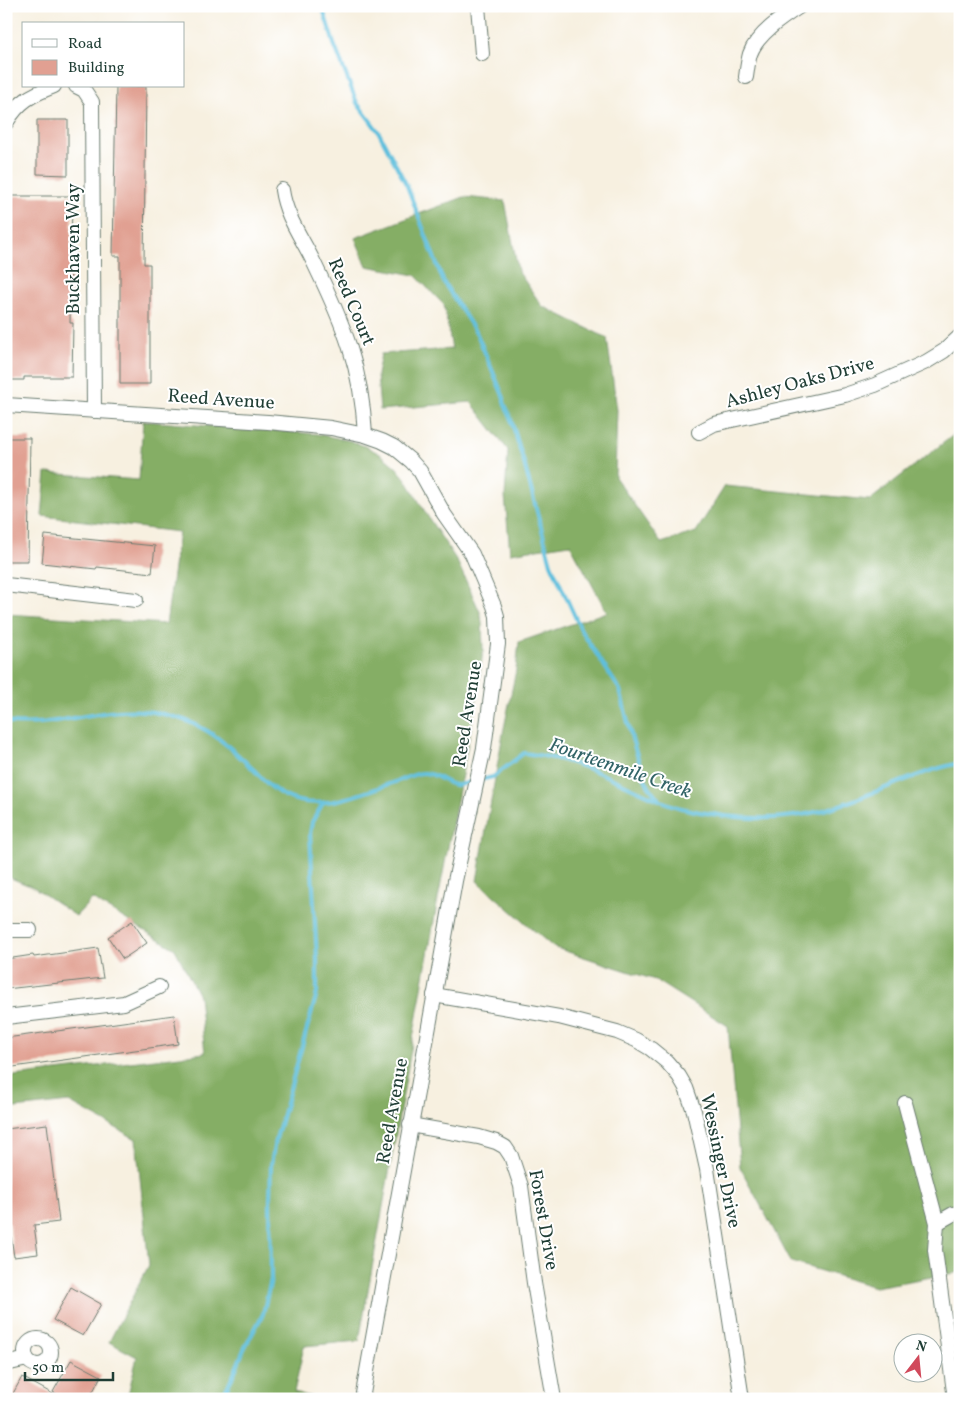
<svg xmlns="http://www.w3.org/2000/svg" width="966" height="1405" font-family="Vollkorn,serif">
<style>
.forest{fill:#85ae65;stroke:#52764c}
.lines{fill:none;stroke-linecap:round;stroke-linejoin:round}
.stream{stroke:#5ebfdd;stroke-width:4}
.building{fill:#e1a092}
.minor-casing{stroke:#6b7c70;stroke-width:16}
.minor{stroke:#fff;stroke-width:14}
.labels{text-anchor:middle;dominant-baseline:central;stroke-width:4;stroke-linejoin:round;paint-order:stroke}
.street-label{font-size:19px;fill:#1f3d34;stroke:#fff}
.water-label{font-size:20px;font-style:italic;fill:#326467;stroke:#fff}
</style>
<rect width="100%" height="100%" fill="#fff"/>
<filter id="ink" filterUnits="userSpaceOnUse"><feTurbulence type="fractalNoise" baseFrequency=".02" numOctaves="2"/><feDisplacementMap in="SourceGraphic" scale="10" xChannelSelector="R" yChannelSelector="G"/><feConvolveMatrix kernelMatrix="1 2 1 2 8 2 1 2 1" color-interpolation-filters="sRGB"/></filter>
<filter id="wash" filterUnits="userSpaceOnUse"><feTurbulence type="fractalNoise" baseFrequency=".0096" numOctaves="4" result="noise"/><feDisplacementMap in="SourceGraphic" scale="20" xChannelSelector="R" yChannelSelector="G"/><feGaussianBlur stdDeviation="1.12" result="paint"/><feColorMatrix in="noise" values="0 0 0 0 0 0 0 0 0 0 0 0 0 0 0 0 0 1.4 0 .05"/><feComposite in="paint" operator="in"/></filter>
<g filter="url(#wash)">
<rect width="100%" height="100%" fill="#f7f0e0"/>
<!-- forest -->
<g class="forest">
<path d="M 464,197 L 505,201 L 518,271 L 542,306 L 607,338 L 617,410 L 615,477 L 661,543 L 696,532 L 725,486 L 870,500 L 960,430 L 960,1272 L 875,1287 L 791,1262 L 740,1167 L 728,1026 L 655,980 L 553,947 L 477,881 L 503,733 L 516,670 L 519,642 L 607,612 L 570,544 L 510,553 L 505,496 L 508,450 L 471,402 L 380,410 L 377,375 L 381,354 L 452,349 L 444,305 L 415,275 L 367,266 L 355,238 Z"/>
<path d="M 143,421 L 317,434 L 351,441 L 367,447 L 380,454 L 396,467 L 405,478 L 430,520 L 457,561 L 480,612 L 482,622 L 483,650 L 478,692 L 437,904 L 359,1341 L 304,1346 L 294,1392 L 318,1399 L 127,1399 L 137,1357 L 109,1342 L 149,1265 L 136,1139 L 69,1102 L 6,1109 L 6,1077 L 205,1053 L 199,996 L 175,949 L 92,899 L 76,916 L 35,888 L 6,876 L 6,614 L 166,624 L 179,532 L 42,516 L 46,473 L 139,480 Z"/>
</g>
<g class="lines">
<!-- stream -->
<g class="stream">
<path d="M 322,6 L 334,44 L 357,103 L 378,131 L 407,186 L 444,283 L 477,334 L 504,398 L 504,402 L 510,416 L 524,463 L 551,564 L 582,632 L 620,690 L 632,739 L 644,777 L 649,787 L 658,798"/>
<path d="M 6,722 C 55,730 104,704 153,712 C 201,720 219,737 253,769 C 263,779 272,790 285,796 C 320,814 364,792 398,781 C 406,778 416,773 423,773 C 434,772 445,783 455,785 C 460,786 468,782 474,781"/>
<path d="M 480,780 L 493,777 L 524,753 C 549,756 574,762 597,772 C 618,781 638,791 659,800 C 666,803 673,806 681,808 C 727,819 774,823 820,811 C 867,799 911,773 960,763"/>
<path d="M 221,1399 L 233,1376 L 244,1349 L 263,1314 L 271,1279 L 270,1200 L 271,1165 L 274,1146 L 317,993 L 317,959 L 310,834 L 312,822 L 323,803"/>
</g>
</g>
<g id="blocks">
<!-- building -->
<g class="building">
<path d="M 116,86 L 146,86 L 144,264 L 150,264 L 150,384 L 120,384 L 120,256 L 113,256 Z"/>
<path d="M 37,120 L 68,120 L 68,175 L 37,174 Z"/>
<path d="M 6,196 L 72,196 L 70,323 L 73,323 L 72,377 L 24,377 L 24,380 L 6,380 Z"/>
<path d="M 6,438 L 30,438 L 28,561 L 6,561 Z"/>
<path d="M 45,535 L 155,546 L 152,573 L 97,567 L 96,569 L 42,563 Z"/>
<path d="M 132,921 L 147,943 L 123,959 L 108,937 Z"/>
<path d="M 98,948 L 103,978 L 6,989 L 6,959 L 33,955 L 34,957 Z"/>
<path d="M 174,1015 L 178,1044 L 6,1068 L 6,1038 Z"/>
<path d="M 47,1124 L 59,1222 L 34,1225 L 38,1254 L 14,1257 L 9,1222 L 6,1222 L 6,1129 Z"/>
<path d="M 71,1287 L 101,1304 L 83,1336 L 53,1320 Z"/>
<path d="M 71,1360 L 101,1376 L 89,1399 L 65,1399 L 53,1392 Z"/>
<path d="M 22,1377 L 62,1399 L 10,1399 Z"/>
</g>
</g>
</g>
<g filter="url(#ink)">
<use href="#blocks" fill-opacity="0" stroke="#6b7c70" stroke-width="1"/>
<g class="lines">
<!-- minor casing -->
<g class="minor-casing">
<g id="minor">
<path d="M 478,6 L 482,54"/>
<path d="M 746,77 C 747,70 748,61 750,54 C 757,34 783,17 800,6"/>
<path d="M 76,86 L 84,90 L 92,102 L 94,411"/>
<path d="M 6,123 C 19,101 31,95 54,86"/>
<path d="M 282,190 C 286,218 303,239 314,263 C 343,323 362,367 365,435"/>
<path d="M 6,405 L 268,422 L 331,428 L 365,435 L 382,441 L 394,447 L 411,461 L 420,471 L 444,514 L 472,554 L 494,606 L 497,616 L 498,644 L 484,748 L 455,881 L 362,1399"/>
<path d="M 699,432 L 714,424 L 845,395 L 875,385 L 926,362 L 944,351 L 960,336"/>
<path d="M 6,585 L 136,600"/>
<path d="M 6,930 L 30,930"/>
<path d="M 434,995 L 559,1017 L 617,1032 L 636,1040 L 651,1049 L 667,1062 L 679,1076 L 686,1088 L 694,1111 L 707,1169 L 742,1399"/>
<path d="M 6,1017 L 124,1003 L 159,987"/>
<path d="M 905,1103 L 937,1223 L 935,1250 L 955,1399"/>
<path d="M 410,1125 L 479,1137 L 496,1142 L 505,1147 L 511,1156 L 521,1186 L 534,1283 L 554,1399"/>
<path d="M 937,1223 L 953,1214 L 960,1213"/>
<circle cx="38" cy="1352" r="13"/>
<path d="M 6,1364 L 27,1359"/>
</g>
</g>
<!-- minor -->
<use href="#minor" class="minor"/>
</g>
</g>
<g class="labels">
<!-- street labels -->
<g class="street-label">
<text transform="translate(74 249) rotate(-90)">Buckhaven Way</text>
<text transform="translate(351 302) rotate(67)">Reed Court</text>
<text transform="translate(800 383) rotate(-15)">Ashley Oaks Drive</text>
<text transform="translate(221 400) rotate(4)">Reed Avenue</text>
<text transform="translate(468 714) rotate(-81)">Reed Avenue</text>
<text transform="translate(393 1111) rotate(-80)">Reed Avenue</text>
<text transform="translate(720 1161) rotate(78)">Wessinger Drive</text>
<text transform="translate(543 1220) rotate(80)">Forest Drive</text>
</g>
<!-- water labels -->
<g class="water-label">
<text transform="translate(620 769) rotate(19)">Fourteenmile Creek</text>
</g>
</g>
<!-- margin -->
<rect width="966" height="1405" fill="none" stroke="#fff" stroke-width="25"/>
<!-- legend -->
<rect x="22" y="22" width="162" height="65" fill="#ffffff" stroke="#a5b1ae"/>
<rect x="32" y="39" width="25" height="8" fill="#ffffff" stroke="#a5b1ae"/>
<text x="68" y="48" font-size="15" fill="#1f3d34">Road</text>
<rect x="32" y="60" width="25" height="15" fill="#e1a092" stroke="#a5b1ae"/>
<text x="68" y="72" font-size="15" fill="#1f3d34">Building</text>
<!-- north arrow -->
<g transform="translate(918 1358) rotate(16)"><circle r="24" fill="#ffffff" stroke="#a5b1ae"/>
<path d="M0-4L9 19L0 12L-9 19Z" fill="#d1495b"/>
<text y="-8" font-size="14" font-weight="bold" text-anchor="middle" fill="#1f3d34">N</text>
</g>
<!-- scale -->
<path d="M25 1372v8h88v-8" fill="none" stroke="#1f3d34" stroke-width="2.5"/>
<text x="32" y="1372" font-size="15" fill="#1f3d34" stroke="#ffffff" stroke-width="4" paint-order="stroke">50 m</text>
</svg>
